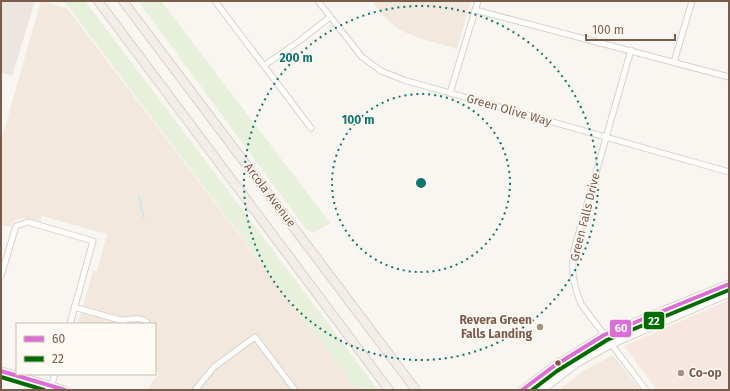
<svg xmlns="http://www.w3.org/2000/svg" width="730" height="391" font-family="'Fira Sans',sans-serif">
<style>
.residential{fill:#f2e8de}
.commercial{fill:#f6e8e1}
.industrial{fill:#ede5e0}
.green{fill:#e7f0db}
.lines{fill:none;stroke-linecap:round;stroke-linejoin:round}
.stream{stroke:#d0e8ea;stroke-width:2}
.street-casing{stroke:#d7d1cb;stroke-width:7}
.secondary-casing{stroke:#d9d2cb;stroke-width:9}
.primary-casing{stroke:#dad1cc;stroke-width:10}
.street{stroke:#fefefd;stroke-width:5}
.secondary{stroke:#fefefd;stroke-width:7}
.primary{stroke:#f3eee8;stroke-width:8}
.bus-1-casing{stroke:#fffaf3;stroke-width:7}
.bus-2-casing{stroke:#fffaf3;stroke-width:7}
.bus-1{stroke:#da70d6;stroke-width:4}
.bus-2{stroke:#006c00;stroke-width:4}
.ring{fill:none;stroke:#0f766e;stroke-width:2;stroke-dasharray:2 4}
.poi-dot{fill:#a69286;stroke:#fffaf3;stroke-width:1.5}
.bus-dot{fill:#7a5c4d;stroke:#fffaf3;stroke-width:1.5}
.labels{text-anchor:middle;dominant-baseline:central;stroke-width:3;stroke-linejoin:round;paint-order:stroke}
.street-label{font-size:12px;fill:#7a5c4d;stroke:#fffaf3}
.poi-label{font-size:12px;font-weight:bold;fill:#7a5c4d;stroke:#fffaf3;text-anchor:end}
.centre{fill:#0f766e;stroke:#fffaf3;stroke-width:2}
.ring-label{font-size:12px;text-anchor:middle;font-weight:bold;fill:#0f766e;stroke:#fffaf3;stroke-width:3;stroke-linejoin:round;paint-order:stroke}
.line-badge{stroke:#fffaf3;stroke-width:1.5}
.badge-label{font-size:11px;text-anchor:middle;font-weight:bold;fill:#fff}
</style>
<rect width="100%" height="100%" fill="#f9f5f0"/>
<!-- residential -->
<g class="residential">
<path d="M 41,1 L 67,8 L 357,390 L 146,390 L 159,373 L 155,371 L 155,324 L 78,324 L 93,271 L 97,271 L 107,234 L 42,216 L 40,222 L 24,218 L 19,219 L 12,223 L 11,227 L 1,225 L 1,141 Z"/>
<path d="M 372,1 L 471,1 L 457,49 L 416,37 L 400,30 L 387,20 Z"/>
<path d="M 613,355 L 640,390 L 559,390 L 583,371 Z"/>
</g>
<!-- commercial -->
<path class="commercial" d="M 729,300 L 729,390 L 657,390 L 624,346 Z"/>
<!-- industrial -->
<path class="industrial" d="M 1,1 L 35,1 L 12,76 L 1,73 Z"/>
<!-- green -->
<g class="green">
<path d="M 64,1 L 85,1 L 378,390 L 357,390 Z"/>
<path d="M 138,1 L 161,1 L 330,223 L 314,233 L 306,229 Z"/>
</g>
<g class="lines">
<!-- stream -->
<path class="stream" d="M 139,196 L 144,218"/>
<!-- street casing -->
<g class="street-casing">
<g id="street">
<path d="M 215,1 L 311,128"/>
<path d="M 318,1 L 362,57 L 381,71 L 404,80 L 729,172 L 729,171"/>
<path d="M 475,10 L 729,77"/>
<path d="M 631,50 L 574,250 C 571,272 573,283 581,304 L 646,390"/>
<path d="M 674,62 L 692,1"/>
<path d="M 265,65 L 298,42 L 330,17"/>
<path d="M 450,93 L 478,1"/>
<path d="M 1,276 L 16,226 L 28,222 L 93,241 L 70,324"/>
<path d="M 74,307 L 120,320 L 125,324"/>
<path d="M 120,320 C 128,320 143,315 148,324"/>
<path d="M 50,390 L 55,374"/>
<path d="M 195,390 L 214,367 L 255,337 L 295,390"/>
</g>
</g>
<!-- secondary casing -->
<g class="secondary-casing">
<g id="secondary">
<path d="M 1,371 L 65,390"/>
<path d="M 522,390 L 554,366 L 604,335 L 729,284"/>
<path d="M 542,390 L 577,363 L 611,344 L 729,293"/>
</g>
</g>
<!-- primary casing -->
<g class="primary-casing">
<g id="primary">
<path d="M 98,1 L 389,390"/>
<path d="M 123,1 L 416,390"/>
</g>
</g>
<!-- street -->
<use href="#street" class="street"/>
<!-- secondary -->
<use href="#secondary" class="secondary"/>
<!-- primary -->
<use href="#primary" class="primary"/>
<!-- bus-1 casing -->
<g class="bus-1-casing">
<g id="bus-1">
<path d="M 1,371 L 65,390"/>
<path d="M 522,390 L 554,366 L 604,335 L 729,284"/>
</g>
</g>
<!-- bus-2 casing -->
<g class="bus-2-casing">
<g id="bus-2">
<path d="M 1,377 L 44,390"/>
<path d="M 532,390 L 557,371 L 607,340 L 729,290"/>
</g>
</g>
<!-- bus-1 -->
<use href="#bus-1" class="bus-1"/>
<!-- bus-2 -->
<use href="#bus-2" class="bus-2"/>
</g>
<!-- distance rings -->
<g class="ring">
<circle cx="421" cy="183" r="89"/>
<circle cx="421" cy="183" r="177"/>
</g>
<!-- markers -->
<g class="poi-dot">
<circle cx="540" cy="327" r="4"/>
<circle cx="681" cy="373" r="4"/>
</g>
<circle class="bus-dot" cx="558" cy="363" r="3.5"/>
<g class="labels">
<!-- street labels -->
<g class="street-label">
<text transform="translate(509 110) rotate(16)">Green Olive Way</text>
<text transform="translate(270 195) rotate(53)">Arcola Avenue</text>
<text transform="translate(585 217) rotate(-76)">Green Falls Drive</text>
</g>
<!-- poi labels -->
<g class="poi-label">
<text x="532" y="320">Revera Green<tspan x="532" dy="14">Falls Landing</tspan></text>
<text x="689" y="373" text-anchor="start">Co-op</text>
</g>
</g>
<circle cx="421" cy="183" r="6" class="centre"/>
<g class="ring-label">
<text x="296" y="62">200 m</text>
<text x="358" y="124">100 m</text>
</g>
<g class="line-badge">
<rect x="643" y="311" width="22" height="19" rx="4" fill="#006c00"/>
<rect x="609" y="319" width="23" height="19" rx="4" fill="#da70d6"/>
</g>
<g class="badge-label">
<text x="654" y="325">22</text>
<text x="621" y="332">60</text>
</g>
<!-- border -->
<rect width="730" height="391" fill="none" stroke="#7a5c4d" stroke-width="4"/>
<!-- legend -->
<rect x="16" y="323" width="140" height="52" fill="#fffaf3" stroke="#cabbb1"/>
<rect x="24" y="336" width="20" height="6" fill="#da70d6" stroke="#cabbb1"/>
<text x="52" y="343" font-size="12" fill="#7a5c4d">60</text>
<rect x="24" y="356" width="20" height="6" fill="#006c00" stroke="#cabbb1"/>
<text x="52" y="363" font-size="12" fill="#7a5c4d">22</text>
<!-- scale -->
<path d="M586 34v6h89v-6" fill="none" stroke="#7a5c4d" stroke-width="2"/>
<text x="592" y="34" font-size="12" fill="#7a5c4d" stroke="#fffaf3" stroke-width="3" paint-order="stroke">100 m</text>
</svg>
